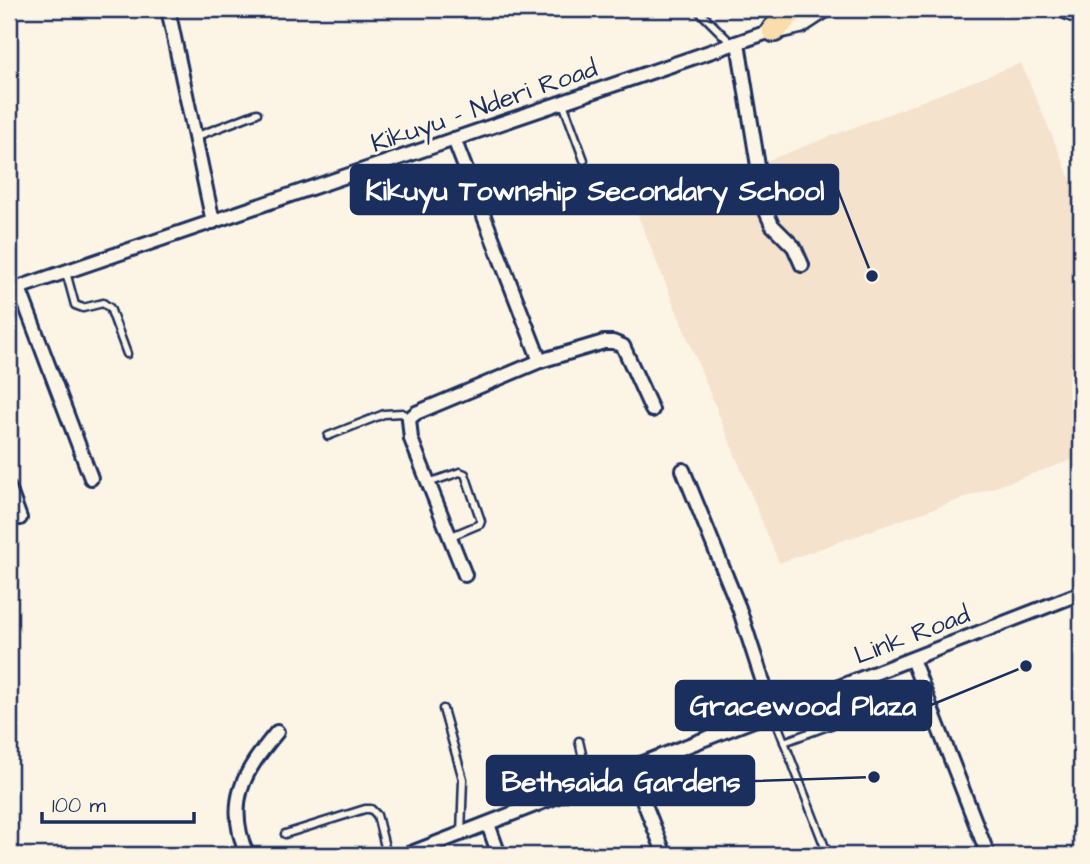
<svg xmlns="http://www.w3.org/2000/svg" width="1090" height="864" font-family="'Architects Daughter',sans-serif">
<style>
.built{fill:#f4e2cc}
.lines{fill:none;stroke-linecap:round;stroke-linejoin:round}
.lane-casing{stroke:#1b2f5e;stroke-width:11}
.street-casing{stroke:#1b2f5e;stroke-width:18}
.secondary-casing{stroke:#1b2f5e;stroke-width:23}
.highway-casing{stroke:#1b2f5e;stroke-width:28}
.lane{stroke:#fcf5e5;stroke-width:6}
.street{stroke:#fcf5e5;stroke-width:12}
.secondary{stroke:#fcf5e5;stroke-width:18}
.highway{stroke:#faddab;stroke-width:23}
.labels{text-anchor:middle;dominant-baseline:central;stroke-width:6;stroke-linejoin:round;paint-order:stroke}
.street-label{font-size:26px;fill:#1b2f5e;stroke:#fcf5e5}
.leader{fill:none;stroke:#1b2f5e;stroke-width:2.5}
.callout-dot{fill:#1b2f5e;stroke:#fcf5e5;stroke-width:2.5}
.callout{fill:#1b2f5e;stroke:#1b2f5e;stroke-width:2.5}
.callout-label{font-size:28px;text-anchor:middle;font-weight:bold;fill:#fff}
</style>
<rect width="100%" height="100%" fill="#fcf5e5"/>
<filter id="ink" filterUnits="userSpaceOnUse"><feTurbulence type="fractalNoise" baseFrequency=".0143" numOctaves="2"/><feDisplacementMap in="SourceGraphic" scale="14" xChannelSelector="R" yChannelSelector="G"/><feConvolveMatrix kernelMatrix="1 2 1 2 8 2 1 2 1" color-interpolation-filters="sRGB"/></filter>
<g filter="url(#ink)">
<!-- built -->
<path class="built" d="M 1021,63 L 1081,204 L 1081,457 L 779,563 L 636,211 Z"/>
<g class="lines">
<!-- lane casing -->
<g class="lane-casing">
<g id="lane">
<path d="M 697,9 L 731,43"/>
<path d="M 563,103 L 584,160"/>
<path d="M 195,137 L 257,113"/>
<path d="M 66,272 L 75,305 L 83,308 L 103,303 L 110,308 L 127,354"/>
<path d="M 328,436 L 384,414 L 402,413 L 409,419"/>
<path d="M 428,483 L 460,472 L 465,474 L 481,521 L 480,524 L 449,537"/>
<path d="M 443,709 L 463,779 L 461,834"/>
<path d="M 773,713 L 828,855"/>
<path d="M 579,741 L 589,784"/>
<path d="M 784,742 L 885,705"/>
<path d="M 285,834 L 365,809 L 371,809 L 377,815 L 387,855"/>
</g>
</g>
<!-- street casing -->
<g class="street-casing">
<g id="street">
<path d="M 168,9 L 213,222"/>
<path d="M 738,43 L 765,209 L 772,225 L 794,247 L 802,265"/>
<path d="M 454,139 L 540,361"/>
<path d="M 19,288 L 91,478"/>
<path d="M 9,291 L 774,30"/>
<path d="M 683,470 L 739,608 L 773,713"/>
<path d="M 9,488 L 20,518"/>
<path d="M 465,575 L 411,439 L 409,419 L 416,413 L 540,361 L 604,342 L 613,342 L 623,346 L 652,410"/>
<path d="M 912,659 L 988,855"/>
<path d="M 630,767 L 665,855"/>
<path d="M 488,824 L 499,855"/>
<path d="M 247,855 C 225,802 243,773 277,732"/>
<path d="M 406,855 L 1081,593"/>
</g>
</g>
<!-- secondary casing -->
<g class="secondary-casing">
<g id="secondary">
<path d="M 1066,9 L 1073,12 L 1081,11"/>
<path d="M 774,30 L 800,24 L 823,9"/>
</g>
</g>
<!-- highway casing -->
<g class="highway-casing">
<path id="highway" d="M 774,30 L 793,9"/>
</g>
<!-- lane -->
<use href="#lane" class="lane"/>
<!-- street -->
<use href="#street" class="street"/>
<!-- secondary -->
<use href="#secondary" class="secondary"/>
<!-- highway -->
<use href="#highway" class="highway"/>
</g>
</g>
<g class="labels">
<!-- street labels -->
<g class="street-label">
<text transform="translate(484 106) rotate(-19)">Kikuyu - Nderi Road</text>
<text transform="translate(912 635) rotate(-21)">Link Road</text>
</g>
</g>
<!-- callouts -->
<path class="leader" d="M872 276L838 190M1026 666L931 705M874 777L754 781"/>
<g class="callout-dot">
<circle cx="872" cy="276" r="7"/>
<circle cx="1026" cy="666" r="7"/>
<circle cx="874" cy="777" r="7"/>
</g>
<g class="callout">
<rect x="351" y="165" width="487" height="49" rx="7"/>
<rect x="676" y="681" width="255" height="49" rx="7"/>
<rect x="487" y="756" width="267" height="49" rx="7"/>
</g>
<g class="callout-label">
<text x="595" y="200">Kikuyu Township Secondary School</text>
<text x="803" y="715">Gracewood Plaza</text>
<text x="621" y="791">Bethsaida Gardens</text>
</g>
<!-- margin -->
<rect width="1090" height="864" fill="none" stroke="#fcf5e5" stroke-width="35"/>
<rect x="18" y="18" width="1055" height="829" fill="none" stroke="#1b2f5e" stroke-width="2.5" filter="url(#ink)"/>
<!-- scale -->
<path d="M42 812v10h152v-10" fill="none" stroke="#1b2f5e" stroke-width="3.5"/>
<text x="52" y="812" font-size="21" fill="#1b2f5e" stroke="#fcf5e5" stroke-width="5" paint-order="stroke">100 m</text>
</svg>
